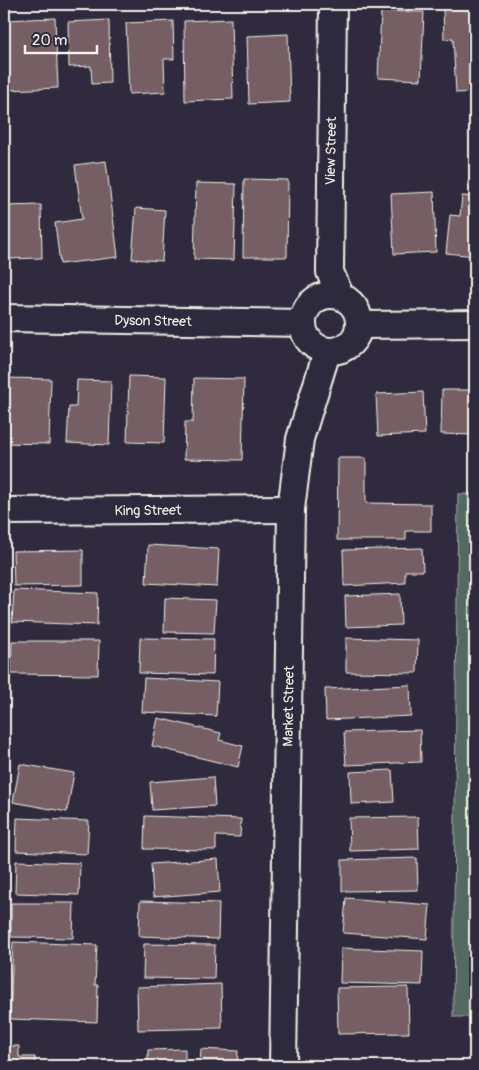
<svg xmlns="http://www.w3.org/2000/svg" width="479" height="1070" font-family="Pangolin,sans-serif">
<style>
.green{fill:#556963;stroke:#a4ada6}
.building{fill:#755e65;stroke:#f4f1e8}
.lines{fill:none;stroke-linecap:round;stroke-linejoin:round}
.minor-casing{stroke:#f4f1e8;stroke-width:30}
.minor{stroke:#2f2a3d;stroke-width:26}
.labels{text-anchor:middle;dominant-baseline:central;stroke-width:4.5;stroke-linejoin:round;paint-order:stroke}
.street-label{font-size:14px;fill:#f4f1e8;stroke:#2f2a3d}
</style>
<rect width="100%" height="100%" fill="#2f2a3d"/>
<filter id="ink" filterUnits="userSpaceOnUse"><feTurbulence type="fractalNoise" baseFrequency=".02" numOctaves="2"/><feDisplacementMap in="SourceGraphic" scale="10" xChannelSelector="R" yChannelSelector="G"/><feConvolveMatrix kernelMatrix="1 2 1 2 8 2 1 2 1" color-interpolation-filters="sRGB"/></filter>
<g filter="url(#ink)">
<!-- green -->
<path class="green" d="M 458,494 L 475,494 L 475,1017 L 453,1017 Z"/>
<!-- building -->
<g class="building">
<path d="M 475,6 L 475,92 L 456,93 L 453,38 L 444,39 L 443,8 Z"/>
<path d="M 381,11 L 424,12 L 421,80 L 378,78 Z"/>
<path d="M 55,18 L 58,88 L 7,90 L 4,20 Z"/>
<path d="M 231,19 L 233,99 L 185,101 L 184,21 Z"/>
<path d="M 109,20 L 110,83 L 92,84 L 91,66 L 69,67 L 68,22 Z"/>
<path d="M 173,21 L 174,59 L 164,59 L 165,92 L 129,94 L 126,23 Z"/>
<path d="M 288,34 L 290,102 L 249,104 L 247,36 Z"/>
<path d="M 106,161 L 118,257 L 60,264 L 55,223 L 82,219 L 75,165 Z"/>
<path d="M 244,179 L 288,180 L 287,257 L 243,257 Z"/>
<path d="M 196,183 L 236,184 L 234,260 L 194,259 Z"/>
<path d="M 434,192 L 436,252 L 394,254 L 391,194 Z"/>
<path d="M 462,196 L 475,197 L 475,256 L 446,253 L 450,215 L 460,216 Z"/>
<path d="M 41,205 L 42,258 L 4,259 L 4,206 Z"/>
<path d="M 136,208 L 165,210 L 162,261 L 132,259 Z"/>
<path d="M 129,376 L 166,377 L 164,443 L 127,442 Z"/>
<path d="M 4,378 L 51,379 L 49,444 L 4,443 Z"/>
<path d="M 194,378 L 244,379 L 242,460 L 184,459 L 185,422 L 193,422 Z"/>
<path d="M 77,380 L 111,381 L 109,445 L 67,443 L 69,407 L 76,407 Z"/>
<path d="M 442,390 L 475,390 L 475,435 L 441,434 Z"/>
<path d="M 423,392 L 425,434 L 378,436 L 376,394 Z"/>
<path d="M 338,458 L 366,458 L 366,503 L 431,504 L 431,531 L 406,531 L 406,540 L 337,540 Z"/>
<path d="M 148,545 L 219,549 L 217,587 L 146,583 Z"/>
<path d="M 422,548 L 423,571 L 405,571 L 405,583 L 344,586 L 343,550 Z"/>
<path d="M 83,550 L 83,585 L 14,586 L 13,551 Z"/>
<path d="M 14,590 L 98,593 L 97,625 L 12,622 Z"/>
<path d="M 400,594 L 401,625 L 346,627 L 345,596 Z"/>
<path d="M 165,598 L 216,600 L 214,633 L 164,632 Z"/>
<path d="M 140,638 L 214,639 L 213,675 L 139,673 Z"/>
<path d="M 346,638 L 418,640 L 417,673 L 346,672 Z"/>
<path d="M 12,641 L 99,641 L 98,675 L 11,674 Z"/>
<path d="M 144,678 L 218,682 L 216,716 L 142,712 Z"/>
<path d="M 410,685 L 411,716 L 326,720 L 325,689 Z"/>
<path d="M 158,718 L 221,733 L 219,740 L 243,746 L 238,767 L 152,746 Z"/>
<path d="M 420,730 L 421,762 L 346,765 L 344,732 Z"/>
<path d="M 20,764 L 74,773 L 67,812 L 13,802 Z"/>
<path d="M 392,770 L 394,802 L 351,804 L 350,772 Z"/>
<path d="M 213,777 L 215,806 L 152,810 L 150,782 Z"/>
<path d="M 145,816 L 241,819 L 240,837 L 216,836 L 216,850 L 144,849 Z"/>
<path d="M 418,817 L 419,849 L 350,851 L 349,818 Z"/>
<path d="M 17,818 L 89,821 L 87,854 L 16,851 Z"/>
<path d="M 417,858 L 418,890 L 342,891 L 342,860 Z"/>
<path d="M 218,859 L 220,892 L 153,897 L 151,864 Z"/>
<path d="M 16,861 L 80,863 L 79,895 L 15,893 Z"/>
<path d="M 346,898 L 430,905 L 427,939 L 343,933 Z"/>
<path d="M 140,901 L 219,903 L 218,939 L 139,936 Z"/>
<path d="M 11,903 L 74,903 L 73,938 L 11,937 Z"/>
<path d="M 13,942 L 97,945 L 95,985 L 98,985 L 97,1022 L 10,1019 Z"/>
<path d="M 144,944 L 215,945 L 214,979 L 143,978 Z"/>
<path d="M 341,948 L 423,951 L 422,985 L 340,983 Z"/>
<path d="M 221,984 L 222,1028 L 138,1030 L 137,987 Z"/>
<path d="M 408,987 L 409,1033 L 338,1034 L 337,988 Z"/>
<path d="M 4,1046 L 19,1046 L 19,1057 L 35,1057 L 35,1066 L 4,1066 Z"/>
<path d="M 185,1049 L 185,1066 L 148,1066 L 148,1050 Z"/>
<path d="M 201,1049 L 238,1051 L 237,1066 L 200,1066 Z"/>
<path d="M 130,1062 L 130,1066 L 93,1066 L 93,1063 Z"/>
</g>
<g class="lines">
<!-- minor casing -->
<g class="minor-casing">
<g id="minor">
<path d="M 333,4 L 330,272 L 340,295"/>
<circle cx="331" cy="323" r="28"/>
<path id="s1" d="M 4,318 L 303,323"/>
<path d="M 360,325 L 475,324"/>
<path id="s2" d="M 4,511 L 291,509"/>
<path id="s3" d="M 283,1066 L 291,509 L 300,439 L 327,352"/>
</g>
</g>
<!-- minor -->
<use href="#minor" class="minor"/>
</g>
</g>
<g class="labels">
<!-- street labels -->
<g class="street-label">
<text transform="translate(331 151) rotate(-89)">View Street</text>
<text stroke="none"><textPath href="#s1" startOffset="149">Dyson Street</textPath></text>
<text stroke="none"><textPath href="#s2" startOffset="144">King Street</textPath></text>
<text stroke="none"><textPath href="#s3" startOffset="360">Market Street</textPath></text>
</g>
</g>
<!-- margin -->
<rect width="479" height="1070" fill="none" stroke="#2f2a3d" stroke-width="20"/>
<rect x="10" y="10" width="459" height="1050" fill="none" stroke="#f4f1e8" stroke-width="2" filter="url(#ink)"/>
<!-- scale -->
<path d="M25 45v8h72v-8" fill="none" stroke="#f4f1e8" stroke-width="2.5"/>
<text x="32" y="45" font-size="15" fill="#f4f1e8" stroke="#2f2a3d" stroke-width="4" paint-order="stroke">20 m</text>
</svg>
